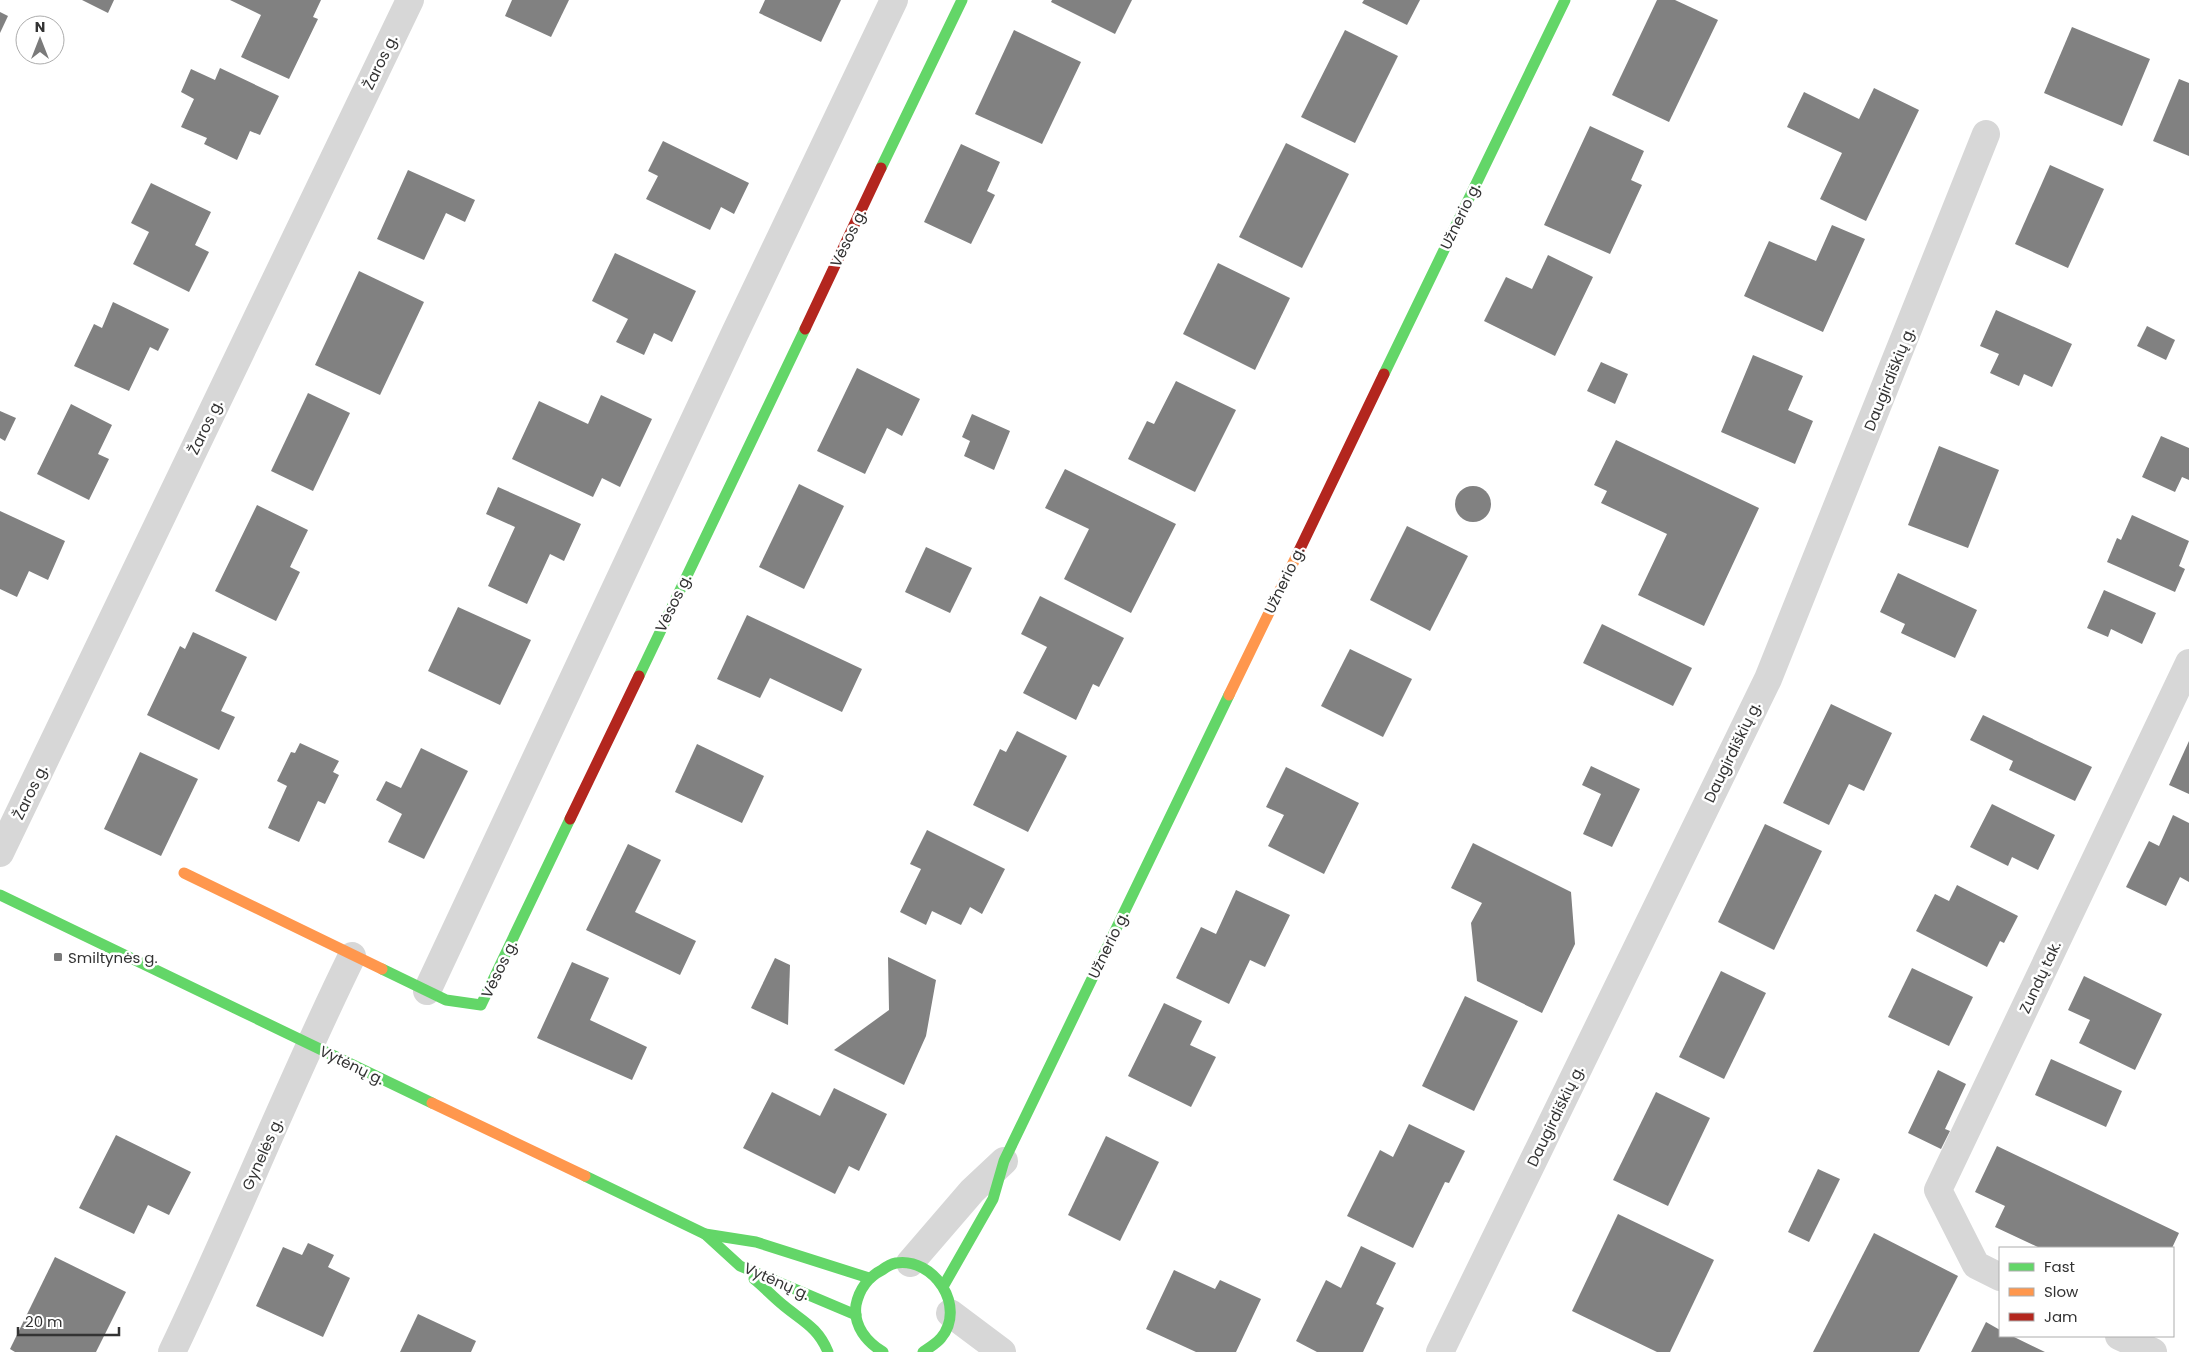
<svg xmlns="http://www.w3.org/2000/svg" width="2189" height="1352" font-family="Poppins,sans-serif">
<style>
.building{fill:#818181}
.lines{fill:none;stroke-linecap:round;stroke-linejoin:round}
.street{stroke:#d7d7d7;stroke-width:28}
.fast{stroke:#63d668;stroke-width:11}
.slow{stroke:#ff974d;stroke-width:11}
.jam{stroke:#b3261e;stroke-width:11}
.poi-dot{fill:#7a7a7a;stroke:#fff;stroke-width:2}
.labels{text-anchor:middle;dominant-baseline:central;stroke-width:5;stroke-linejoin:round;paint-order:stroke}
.street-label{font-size:15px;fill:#333;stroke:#fff}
.poi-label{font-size:15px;fill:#333;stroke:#fff;text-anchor:start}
</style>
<rect width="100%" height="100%" fill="#fff"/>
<!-- building -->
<g class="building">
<path d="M 82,0 L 114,0 L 108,13 Z"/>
<path d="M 230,0 L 321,0 L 313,17 L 318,19 L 289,79 L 241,57 L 261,15 Z"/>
<path d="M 512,0 L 569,0 L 551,37 L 505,16 Z"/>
<path d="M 765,0 L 841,0 L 821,42 L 759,13 Z"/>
<path d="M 1052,0 L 1132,0 L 1115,34 L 1051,2 Z"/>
<path d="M 1364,0 L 1420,0 L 1407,25 L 1362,3 Z"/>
<path d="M 1657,0 L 1675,0 L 1718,20 L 1669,122 L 1612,95 Z"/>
<path d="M 0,12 L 8,16 L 0,33 Z"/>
<path d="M 2072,27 L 2150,59 L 2122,126 L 2044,93 Z"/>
<path d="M 1014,30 L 1081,62 L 1042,144 L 975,114 Z"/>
<path d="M 1345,30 L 1398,56 L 1355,143 L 1301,117 Z"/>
<path d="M 220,68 L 279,96 L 260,135 L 250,131 L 237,160 L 204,144 L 207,138 L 181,127 L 194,99 L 181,92 L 191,69 L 215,80 Z"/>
<path d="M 2179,79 L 2189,83 L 2189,156 L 2153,141 Z"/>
<path d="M 1874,88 L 1919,110 L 1866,221 L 1820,199 L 1842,153 L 1787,127 L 1804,92 L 1859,119 Z"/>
<path d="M 1590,126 L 1644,151 L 1631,180 L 1642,185 L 1610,254 L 1544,225 Z"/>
<path d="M 663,141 L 749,183 L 734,214 L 721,207 L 710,230 L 646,199 L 658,176 L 648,171 Z"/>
<path d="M 1286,143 L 1349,174 L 1302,268 L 1239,237 Z"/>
<path d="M 961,144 L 1000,162 L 987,191 L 995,195 L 971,244 L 924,222 Z"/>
<path d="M 2050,165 L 2104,189 L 2068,268 L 2015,244 Z"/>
<path d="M 408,170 L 475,200 L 465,222 L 446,213 L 424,260 L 377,239 Z"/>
<path d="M 151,183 L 211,212 L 195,245 L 209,252 L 189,292 L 133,264 L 149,232 L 131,223 Z"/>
<path d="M 1832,225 L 1865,239 L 1823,332 L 1744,296 L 1769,241 L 1816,261 Z"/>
<path d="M 615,253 L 696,291 L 672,342 L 654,333 L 644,355 L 616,342 L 628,319 L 592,301 Z"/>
<path d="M 1548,255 L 1593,277 L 1555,356 L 1484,321 L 1506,277 L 1532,289 Z"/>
<path d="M 1218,263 L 1290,298 L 1255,370 L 1183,334 Z"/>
<path d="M 359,271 L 424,302 L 380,395 L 315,365 Z"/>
<path d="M 113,302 L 169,329 L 158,351 L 150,347 L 129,391 L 74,366 L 94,324 L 102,328 Z"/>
<path d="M 1996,310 L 2072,344 L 2052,387 L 2024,374 L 2019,386 L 1990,373 L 1999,354 L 1980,346 Z"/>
<path d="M 2147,326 L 2175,340 L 2166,360 L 2137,346 Z"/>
<path d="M 1753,355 L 1803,376 L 1788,410 L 1813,421 L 1795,464 L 1721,432 Z"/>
<path d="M 1601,362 L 1628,374 L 1615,404 L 1587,391 Z"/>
<path d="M 857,368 L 920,399 L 902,436 L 887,428 L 865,474 L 817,451 Z"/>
<path d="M 1176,381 L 1236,410 L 1195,492 L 1128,459 L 1147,421 L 1154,424 Z"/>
<path d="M 308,393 L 350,413 L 313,491 L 271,471 Z"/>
<path d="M 601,395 L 652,419 L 620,487 L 602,478 L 593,497 L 512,459 L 539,401 L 588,424 Z"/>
<path d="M 71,404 L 112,425 L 98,454 L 109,459 L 89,500 L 37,474 Z"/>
<path d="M 0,411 L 16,418 L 5,441 L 0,438 Z"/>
<path d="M 972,414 L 1010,431 L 994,470 L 964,456 L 970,441 L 962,437 Z"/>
<path d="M 2161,436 L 2189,448 L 2189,480 L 2182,477 L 2175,492 L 2142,477 Z"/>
<path d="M 1616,440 L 1759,508 L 1704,626 L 1638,595 L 1667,534 L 1601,503 L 1607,491 L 1594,485 Z"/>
<path d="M 1939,446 L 1999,470 L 1968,548 L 1908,525 Z"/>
<path d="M 1065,469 L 1176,524 L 1131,613 L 1064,579 L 1089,529 L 1045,508 Z"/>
<path d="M 799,484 L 844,506 L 804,589 L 759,567 Z"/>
<circle cx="1473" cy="504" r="18"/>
<path d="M 498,487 L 581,524 L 564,561 L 550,554 L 527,604 L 488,586 L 515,527 L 486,514 Z"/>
<path d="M 257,505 L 308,530 L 290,567 L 300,572 L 276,621 L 215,591 Z"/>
<path d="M 0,511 L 65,541 L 48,580 L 29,571 L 17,597 L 0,589 Z"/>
<path d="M 2132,515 L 2189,541 L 2179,566 L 2185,569 L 2175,592 L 2107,562 L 2117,538 L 2121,540 Z"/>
<path d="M 1407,526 L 1468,556 L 1430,631 L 1370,600 Z"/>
<path d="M 926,547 L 972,568 L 950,613 L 905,592 Z"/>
<path d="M 1898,573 L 1977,610 L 1955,658 L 1901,633 L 1905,624 L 1880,612 Z"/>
<path d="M 2104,590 L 2156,613 L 2142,644 L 2111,629 L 2108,637 L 2087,628 Z"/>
<path d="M 1040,596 L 1124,638 L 1099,687 L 1093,684 L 1076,720 L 1023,693 L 1047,647 L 1021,634 Z"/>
<path d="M 458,607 L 531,640 L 500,705 L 428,671 Z"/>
<path d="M 747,615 L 862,669 L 842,712 L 770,678 L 760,698 L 717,679 Z"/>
<path d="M 1602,624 L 1692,668 L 1673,706 L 1583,663 Z"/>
<path d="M 193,632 L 247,657 L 221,711 L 235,717 L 219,750 L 147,715 L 180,646 L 185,649 Z"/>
<path d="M 1350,649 L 1412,679 L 1383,737 L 1321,706 Z"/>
<path d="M 1831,704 L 1892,733 L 1864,791 L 1849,784 L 1829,825 L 1783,803 Z"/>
<path d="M 1983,715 L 2092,767 L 2075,801 L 2009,770 L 2013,761 L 1970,740 Z"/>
<path d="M 1017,731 L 1067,756 L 1028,832 L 973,805 L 1000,749 L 1006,752 Z"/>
<path d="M 2189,741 L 2189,794 L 2169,785 Z"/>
<path d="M 300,743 L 339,761 L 333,772 L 339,775 L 325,804 L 318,801 L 299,842 L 268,828 L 287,786 L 277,781 L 291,752 L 295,753 Z"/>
<path d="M 697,744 L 764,776 L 742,823 L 675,792 Z"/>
<path d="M 421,748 L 468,771 L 424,859 L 388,842 L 402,814 L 376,800 L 386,781 L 401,788 Z"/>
<path d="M 140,752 L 198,779 L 161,856 L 104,829 Z"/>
<path d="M 1591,766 L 1640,789 L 1612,847 L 1583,834 L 1601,794 L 1582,785 Z"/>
<path d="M 1286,767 L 1359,803 L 1324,874 L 1268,846 L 1284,815 L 1266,807 Z"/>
<path d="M 1992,804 L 2055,835 L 2038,870 L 2012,857 L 2008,866 L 1970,847 Z"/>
<path d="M 2173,815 L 2189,823 L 2189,882 L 2180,877 L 2166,906 L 2126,887 L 2149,841 L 2159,846 Z"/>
<path d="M 1765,824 L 1822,851 L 1774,950 L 1718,922 Z"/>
<path d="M 927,830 L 1005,869 L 982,914 L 970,907 L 961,925 L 932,911 L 926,925 L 900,912 L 921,869 L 910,864 Z"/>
<path d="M 1473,843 L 1571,892 L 1575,944 L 1542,1013 L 1477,981 L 1471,923 L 1482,903 L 1451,888 Z"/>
<path d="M 628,844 L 661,860 L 635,912 L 696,941 L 680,975 L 586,930 Z"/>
<path d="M 1957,885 L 2018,916 L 2004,943 L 2000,941 L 1987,967 L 1916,931 L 1935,894 L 1949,901 Z"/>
<path d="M 1236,890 L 1290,915 L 1265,967 L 1250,960 L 1229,1004 L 1176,978 L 1201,927 L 1216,934 Z"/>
<path d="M 888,957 L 936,980 L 926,1036 L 904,1085 L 834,1050 L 889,1010 Z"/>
<path d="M 775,958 L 790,965 L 788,1025 L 751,1008 Z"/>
<path d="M 572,962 L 609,978 L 590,1020 L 647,1047 L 632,1080 L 537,1038 Z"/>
<path d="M 1912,968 L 1973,997 L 1949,1046 L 1888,1017 Z"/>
<path d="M 1721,971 L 1766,993 L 1724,1079 L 1679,1057 Z"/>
<path d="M 2084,976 L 2162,1014 L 2135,1070 L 2079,1043 L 2090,1020 L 2068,1010 Z"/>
<path d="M 1465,996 L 1518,1021 L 1474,1111 L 1422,1086 Z"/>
<path d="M 1164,1003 L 1202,1021 L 1190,1045 L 1216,1057 L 1191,1107 L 1128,1076 Z"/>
<path d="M 2051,1059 L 2122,1091 L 2106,1127 L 2035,1095 Z"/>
<path d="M 1938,1070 L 1966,1084 L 1945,1129 L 1950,1131 L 1941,1149 L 1908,1133 Z"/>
<path d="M 834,1088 L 887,1114 L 859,1171 L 849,1166 L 835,1194 L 743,1148 L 772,1092 L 820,1116 Z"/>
<path d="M 1656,1092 L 1710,1118 L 1668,1206 L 1613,1180 Z"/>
<path d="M 1409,1124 L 1465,1151 L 1449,1183 L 1445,1182 L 1413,1248 L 1347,1216 L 1380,1150 L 1393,1157 Z"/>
<path d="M 116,1135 L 191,1172 L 169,1215 L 148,1205 L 134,1234 L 79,1208 Z"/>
<path d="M 1106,1136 L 1159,1162 L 1120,1241 L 1068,1215 Z"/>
<path d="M 1997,1146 L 2179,1233 L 2172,1248 L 2040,1248 L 1995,1227 L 2005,1206 L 1975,1192 Z"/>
<path d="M 1818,1169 L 1840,1179 L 1809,1242 L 1788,1232 Z"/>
<path d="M 1618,1214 L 1714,1260 L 1670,1352 L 1657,1352 L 1572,1311 Z"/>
<path d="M 1874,1233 L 1958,1276 L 1919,1352 L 1813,1352 Z"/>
<path d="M 308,1243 L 334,1255 L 328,1267 L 350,1278 L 323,1337 L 256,1306 L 283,1247 L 302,1255 Z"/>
<path d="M 1361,1246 L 1396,1263 L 1376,1304 L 1384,1308 L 1363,1352 L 1317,1352 L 1296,1341 L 1326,1280 L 1341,1288 Z"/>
<path d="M 55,1257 L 126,1292 L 96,1352 L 15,1352 L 10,1349 Z"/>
<path d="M 1174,1270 L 1215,1289 L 1220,1280 L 1261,1299 L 1236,1352 L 1196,1352 L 1146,1329 Z"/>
<path d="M 418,1314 L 476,1341 L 471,1352 L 400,1352 Z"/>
<path d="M 1986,1322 L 2000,1330 L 2000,1336 L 2012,1336 L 2045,1352 L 1971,1352 Z"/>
</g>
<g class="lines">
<!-- street -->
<g class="street">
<path d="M 0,853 L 410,0"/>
<path d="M 427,991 L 735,333 L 894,0"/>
<path d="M 910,1263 L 972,1191 L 1004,1161"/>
<path d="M 2000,1277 L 1976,1265 L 1938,1190 L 2189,663"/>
<path d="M 950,1313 L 1002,1352"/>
<path d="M 2119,1336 L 2153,1352"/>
<path d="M 172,1352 C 235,1221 288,1086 352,956"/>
<path d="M 1440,1352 L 1768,679 L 1986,134"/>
</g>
<!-- fast -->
<g class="fast">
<path d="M 881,168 L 962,0"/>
<path d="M 1384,374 L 1565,0"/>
<path d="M 639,676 L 805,329"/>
<path d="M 0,895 L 432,1103"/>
<path d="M 382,969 L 446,1000 L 481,1005 L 570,819"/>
<path d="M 585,1176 L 705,1234 L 756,1242 L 869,1278"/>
<path d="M 705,1234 L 740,1266 L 856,1315"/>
<path d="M 754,1279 C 764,1287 773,1297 783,1305 C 802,1321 818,1327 828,1352"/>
<path d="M 944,1285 L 993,1199 L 1004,1161 L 1229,695"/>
<path d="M 883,1352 C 867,1342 853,1326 856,1305 C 859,1290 868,1277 882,1270 C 886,1267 891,1264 896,1263 C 934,1257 967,1307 941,1338 C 937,1343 929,1348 923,1352"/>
</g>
<!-- slow -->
<g class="slow">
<path d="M 1229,695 L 1297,555"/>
<path d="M 184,873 L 382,969"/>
<path d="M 432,1103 L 585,1176"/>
</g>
<!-- jam -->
<g class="jam">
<path d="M 805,329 L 881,168"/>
<path d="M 1297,555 L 1384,374"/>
<path d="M 570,819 L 639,676"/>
</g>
</g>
<!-- markers -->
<rect class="poi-dot" x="53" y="952" width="10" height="10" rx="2.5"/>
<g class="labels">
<!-- street labels -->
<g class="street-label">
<text transform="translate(380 62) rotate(-64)">Žaros g.</text>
<text transform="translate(1460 216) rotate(-64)">Užnerio g.</text>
<text transform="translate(848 238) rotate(-64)">Vėsos g.</text>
<text transform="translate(1889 379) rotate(-68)">Daugirdiškių g.</text>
<text transform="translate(205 427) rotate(-64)">Žaros g.</text>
<text transform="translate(1284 580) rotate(-64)">Užnerio g.</text>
<text transform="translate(673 603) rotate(-64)">Vėsos g.</text>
<text transform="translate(1732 752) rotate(-64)">Daugirdiškių g.</text>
<text transform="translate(30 792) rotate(-64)">Žaros g.</text>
<text transform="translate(1108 945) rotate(-64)">Užnerio g.</text>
<text transform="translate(499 969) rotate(-64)">Vėsos g.</text>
<text transform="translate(2040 977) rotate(-65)">Zundų tak.</text>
<text transform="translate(352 1065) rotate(26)">Vytėnų g.</text>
<text transform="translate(1555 1116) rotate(-64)">Daugirdiškių g.</text>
<text transform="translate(262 1154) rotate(-66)">Gynelės g.</text>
<text transform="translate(777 1281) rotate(24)">Vytėnų g.</text>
</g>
<!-- poi labels -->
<g class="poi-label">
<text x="68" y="957">Smiltynės g.</text>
</g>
</g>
<!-- legend -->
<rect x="1999" y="1247" width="175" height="90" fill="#ffffff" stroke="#adadad"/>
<rect x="2009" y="1263" width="25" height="8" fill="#63d668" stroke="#adadad"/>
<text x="2044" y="1272" font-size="15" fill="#333333">Fast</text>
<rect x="2009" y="1288" width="25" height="8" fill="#ff974d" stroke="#adadad"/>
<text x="2044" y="1297" font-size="15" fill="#333333">Slow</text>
<rect x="2009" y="1313" width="25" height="8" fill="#b3261e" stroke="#adadad"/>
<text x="2044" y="1322" font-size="15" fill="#333333">Jam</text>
<!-- north arrow -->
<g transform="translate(40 40)"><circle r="24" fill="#ffffff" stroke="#adadad"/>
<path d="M0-4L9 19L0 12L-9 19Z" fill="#7a7a7a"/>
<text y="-8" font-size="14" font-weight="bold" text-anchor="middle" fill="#333333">N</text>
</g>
<!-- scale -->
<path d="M18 1327v8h101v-8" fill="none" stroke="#333333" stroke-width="2.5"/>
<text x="25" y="1327" font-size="15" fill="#333333" stroke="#ffffff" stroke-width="4" paint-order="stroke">20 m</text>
</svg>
